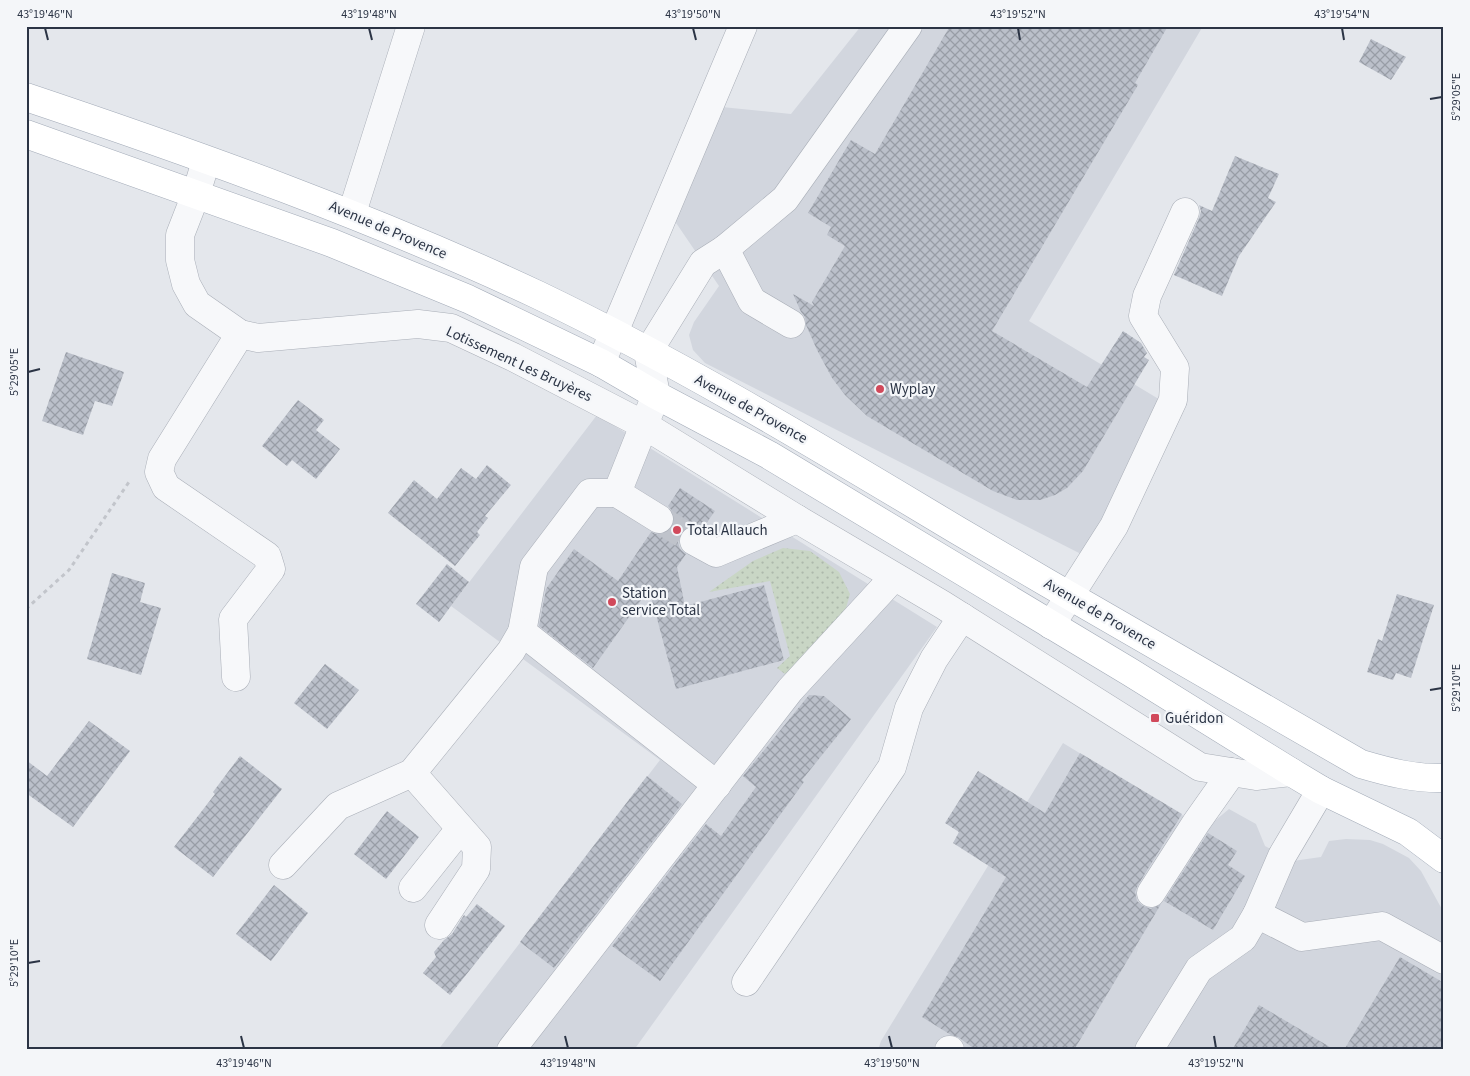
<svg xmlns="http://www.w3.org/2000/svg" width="1470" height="1076" font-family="'Source Sans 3',sans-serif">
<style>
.built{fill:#d2d6de}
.grass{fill:url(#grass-dots)}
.building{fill:url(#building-cross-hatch)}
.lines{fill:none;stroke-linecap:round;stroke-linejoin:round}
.minor-tunnel{stroke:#bfc3cb;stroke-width:28;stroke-dasharray:28 14;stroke-linecap:butt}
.minor-casing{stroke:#a9aeb7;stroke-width:29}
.major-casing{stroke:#a3abb8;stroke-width:29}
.path{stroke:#c2c5cb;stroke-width:3;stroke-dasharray:4 4;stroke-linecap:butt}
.minor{stroke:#f7f8fa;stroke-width:28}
.major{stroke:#fff;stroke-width:28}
.ticks{fill:none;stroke:#2b3445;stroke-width:2}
.poi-dot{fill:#d1495b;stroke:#f4f6f9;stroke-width:2}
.labels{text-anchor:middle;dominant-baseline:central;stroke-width:4.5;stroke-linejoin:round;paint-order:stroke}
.street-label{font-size:15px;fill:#2b3445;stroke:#f4f6f9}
.poi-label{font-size:15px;fill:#2b3445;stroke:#f4f6f9;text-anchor:start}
.neatline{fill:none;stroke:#2b3445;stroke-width:2}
.ticks-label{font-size:12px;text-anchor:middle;fill:#2b3445}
</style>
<defs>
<pattern id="grass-dots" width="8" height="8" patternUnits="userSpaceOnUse" patternTransform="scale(1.25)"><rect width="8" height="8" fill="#c9d6c5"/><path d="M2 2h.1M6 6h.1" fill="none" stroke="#adb8ab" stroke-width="1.8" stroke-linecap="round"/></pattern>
<pattern id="building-cross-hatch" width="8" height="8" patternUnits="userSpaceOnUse" patternTransform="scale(1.25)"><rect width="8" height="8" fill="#bbc0ca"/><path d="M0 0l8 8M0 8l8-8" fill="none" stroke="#989da6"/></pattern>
</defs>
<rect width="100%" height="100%" fill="#e4e7ec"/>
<!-- built -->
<g class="built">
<path d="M 861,26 L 1203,26 L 1029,321 L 1162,401 L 1111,514 L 1083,555 L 705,363 L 693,350 L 689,335 L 694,322 L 719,286 L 670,214 L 712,106 L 791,114 Z"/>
<path d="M 597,415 L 937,627 L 634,1050 L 438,1050 L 660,760 L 451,606 Z"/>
<path d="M 1063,743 L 1205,829 L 1229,809 L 1256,824 L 1265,846 L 1293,861 L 1321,857 L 1329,841 L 1346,839 L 1370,840 L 1383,844 L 1409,858 L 1421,871 L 1444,913 L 1444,1050 L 878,1050 L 881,1041 Z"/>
</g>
<!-- grass -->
<path class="grass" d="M 783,548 L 810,551 L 839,572 L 850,594 L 846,608 L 806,659 L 785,674 L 777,668 L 790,656 L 770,581 L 709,592 L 753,561 Z"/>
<!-- building -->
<g class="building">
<path d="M 950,26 L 1168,26 L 1135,83 L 1138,85 L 992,331 L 1087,387 L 1123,331 L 1141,343 L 1147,353 L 1144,357 L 1149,360 L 1083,471 L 1067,488 L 1055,495 L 1040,500 L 1017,500 L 993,491 L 867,416 L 845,395 L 832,378 L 817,350 L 806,325 L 805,317 L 801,312 L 793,294 L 814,306 L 812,302 L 845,246 L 827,235 L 831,227 L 808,213 L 851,140 L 875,154 Z"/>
<path d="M 1371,39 L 1406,57 L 1391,80 L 1359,62 Z"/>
<path d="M 1235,156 L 1279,174 L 1268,198 L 1276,202 L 1239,256 L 1222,296 L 1174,275 L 1199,218 L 1201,211 L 1199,205 L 1212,211 Z"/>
<path d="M 66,352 L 124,372 L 112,406 L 95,401 L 83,435 L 42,421 Z"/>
<path d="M 298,400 L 324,420 L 316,430 L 340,449 L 316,479 L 292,460 L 287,466 L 262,446 Z"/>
<path d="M 487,465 L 511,485 L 485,516 L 488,518 L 477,532 L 480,535 L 455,566 L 388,513 L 414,480 L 437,499 L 461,468 L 476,479 Z"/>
<path d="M 680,488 L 715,511 L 703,528 L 693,525 L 685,528 L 680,534 L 678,542 L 680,549 L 686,554 L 677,567 L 685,606 L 764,585 L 784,660 L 676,689 L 649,589 L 593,668 L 539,626 L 546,589 L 574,549 L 618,581 L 651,532 L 659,535 L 666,533 L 672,528 L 675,519 L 673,512 L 668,506 Z"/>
<path d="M 447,564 L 469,582 L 439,622 L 416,604 Z"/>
<path d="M 112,573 L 145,583 L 140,602 L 161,608 L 141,675 L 87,659 Z"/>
<path d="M 1397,594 L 1434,605 L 1411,678 L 1396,673 L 1393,680 L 1367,672 L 1378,639 L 1382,641 Z"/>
<path d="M 325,664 L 359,690 L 327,729 L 294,703 Z"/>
<path d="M 809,695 L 824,696 L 851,719 L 802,780 L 804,782 L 660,981 L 612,946 L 706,824 L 721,836 L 756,787 L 743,776 Z"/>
<path d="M 89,721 L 130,751 L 73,827 L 26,793 L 26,760 L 47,776 Z"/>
<path d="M 1080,753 L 1182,814 L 1138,885 L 1135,892 L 1137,901 L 1143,906 L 1151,909 L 1161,904 L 1074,1050 L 976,1050 L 958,1037 L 951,1035 L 922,1017 L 1006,877 L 953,843 L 959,832 L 945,823 L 978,771 L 1045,813 Z"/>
<path d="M 240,756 L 282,789 L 213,877 L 174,847 L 215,794 L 213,792 Z"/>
<path d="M 647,776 L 682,804 L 554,968 L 520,942 Z"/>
<path d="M 387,811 L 419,837 L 386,879 L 354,854 Z"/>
<path d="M 1208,833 L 1237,851 L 1228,865 L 1245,876 L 1213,930 L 1164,901 Z"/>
<path d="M 274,885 L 308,913 L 271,961 L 236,934 Z"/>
<path d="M 477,904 L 505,926 L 450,995 L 423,973 L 436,957 L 434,952 L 444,940 L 452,934 L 464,915 L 466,917 Z"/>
<path d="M 1400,957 L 1444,983 L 1444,1050 L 1344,1050 Z"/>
<path d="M 1259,1005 L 1335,1050 L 1232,1050 Z"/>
</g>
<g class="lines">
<!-- minor-tunnel -->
<path class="minor-tunnel" d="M 659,519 L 694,541"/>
<!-- minor casing -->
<g class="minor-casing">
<g id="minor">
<path d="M 206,161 L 196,194 L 180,235 L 180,260 L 186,284 L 197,304 L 240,334 L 258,338 L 418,324 L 451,328 L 513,357 L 644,425 L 797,519 L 943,605 L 1200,767 L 1256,776 L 1291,772"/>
<path d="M 352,213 L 411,26"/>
<path d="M 725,249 L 752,301 L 791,324"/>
<path d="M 601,363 L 743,26"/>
<path d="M 617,493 L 590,493 L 534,567 L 522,632 L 717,785"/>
<path d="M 659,519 L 617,493 L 656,395 L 648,352 L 703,263 L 725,249 L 785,199 L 908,26"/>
<path d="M 694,541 L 716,553 L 797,519"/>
<path d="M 1051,625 L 1114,526 L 1173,400 L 1175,368 L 1143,316 L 1147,296 L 1185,212"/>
<path d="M 236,677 L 233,619 L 271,569 L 267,556 L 166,487 L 159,472 L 162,459 L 240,334"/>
<path d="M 412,773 L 477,847 L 476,869 L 439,925"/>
<path d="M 1321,790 L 1282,856 L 1257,914 L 1302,937 L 1382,926 L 1444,960"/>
<path d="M 283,865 L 338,806 L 412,773 L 511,651 L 522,632"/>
<path d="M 413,888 L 460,829"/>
<path d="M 1151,893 L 1196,823 L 1232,772"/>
<path d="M 746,982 L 892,767 L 909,708 L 934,659 L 962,617"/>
<path d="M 511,1050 L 790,690 L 894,577"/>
<path d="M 949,1050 L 950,1050"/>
<path d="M 1149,1050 L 1199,969 L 1243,938 L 1257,914"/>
</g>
</g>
<!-- major casing -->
<g class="major-casing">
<g id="major">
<path d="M 26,97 C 199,155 372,217 538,295 C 682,364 820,448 957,530 C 1091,609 1226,686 1361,764 C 1388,772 1415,779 1444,778"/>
<path d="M 26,134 L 332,243 L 468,299 L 601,363 L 656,395 L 769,455 L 1130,672 L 1291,772 L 1321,790 L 1408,832 L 1444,859"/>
</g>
</g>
<!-- path -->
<path class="path" d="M 26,609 L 69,570 L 129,482"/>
<!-- minor -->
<use href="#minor" class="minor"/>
<!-- major -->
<use href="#major" class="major"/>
</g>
<!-- ticks -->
<path class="ticks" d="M 45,28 L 48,40M 369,28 L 372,40M 693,28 L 696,40M 1018,28 L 1020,40M 1342,28 L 1344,40M 1430,99 L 1442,97M 28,372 L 40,369M 1430,690 L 1442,688M 28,963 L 40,961M 241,1036 L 244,1048M 565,1036 L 568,1048M 889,1036 L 892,1048M 1214,1036 L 1216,1048"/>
<!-- markers -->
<g class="poi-dot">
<circle cx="880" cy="389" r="5"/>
<circle cx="677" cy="530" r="5"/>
<circle cx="612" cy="602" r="5"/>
<rect x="1150" y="713" width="10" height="10" rx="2.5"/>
</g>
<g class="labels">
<!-- street labels -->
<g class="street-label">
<text transform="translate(388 230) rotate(23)">Avenue de Provence</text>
<text transform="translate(519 364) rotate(25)">Lotissement Les Bruyères</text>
<text transform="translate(751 409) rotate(29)">Avenue de Provence</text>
<text transform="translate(1100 614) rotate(30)">Avenue de Provence</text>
</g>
<!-- poi labels -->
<g class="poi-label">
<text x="890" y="389">Wyplay</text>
<text x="687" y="530">Total Allauch</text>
<text x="622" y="593">Station<tspan x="622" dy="17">service Total</tspan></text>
<text x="1165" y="718">Guéridon</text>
</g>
</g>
<!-- border -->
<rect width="1470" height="1076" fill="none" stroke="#f4f6f9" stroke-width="55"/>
<rect x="28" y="28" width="1414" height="1020" class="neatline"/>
<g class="ticks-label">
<text x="45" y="18">43°19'46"N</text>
<text x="369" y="18">43°19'48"N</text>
<text x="693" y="18">43°19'50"N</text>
<text x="1018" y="18">43°19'52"N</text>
<text x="1342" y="18">43°19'54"N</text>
<text transform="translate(1456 97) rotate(-90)" y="4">5°29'05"E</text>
<text transform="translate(14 372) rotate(-90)" y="4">5°29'05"E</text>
<text transform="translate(1456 688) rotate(-90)" y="4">5°29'10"E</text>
<text transform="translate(14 963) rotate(-90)" y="4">5°29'10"E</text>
<text x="244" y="1067">43°19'46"N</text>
<text x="568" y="1067">43°19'48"N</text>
<text x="892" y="1067">43°19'50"N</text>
<text x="1216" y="1067">43°19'52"N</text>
</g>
</svg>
